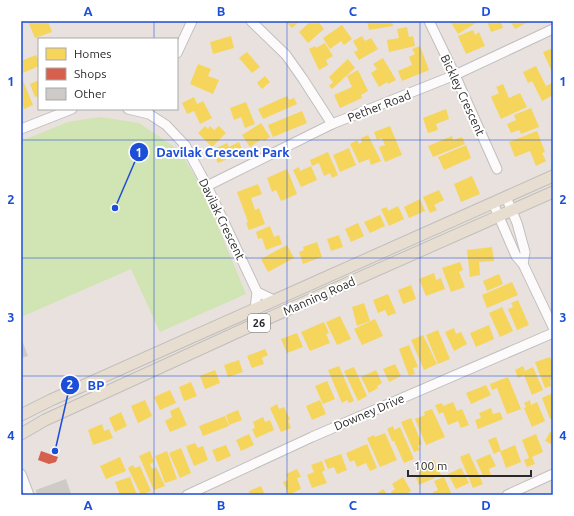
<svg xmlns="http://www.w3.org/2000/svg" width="574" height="516" font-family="Ubuntu,sans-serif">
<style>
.green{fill:#d1e4b3}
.homes{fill:#f6d55c}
.shops{fill:#d6604d}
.building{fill:#cecac7}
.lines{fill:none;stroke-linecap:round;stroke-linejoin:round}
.minor-casing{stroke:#c1bfbf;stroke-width:11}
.major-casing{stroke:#c0bebc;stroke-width:13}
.minor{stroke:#fcfafa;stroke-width:9}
.major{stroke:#e7ded1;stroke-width:11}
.grid{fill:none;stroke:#1d4ed8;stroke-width:1;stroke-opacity:0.55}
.labels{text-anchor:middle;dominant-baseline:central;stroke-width:4;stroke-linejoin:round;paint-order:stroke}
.shield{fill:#fff;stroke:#696969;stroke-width:1}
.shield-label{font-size:11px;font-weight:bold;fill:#292929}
.street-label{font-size:12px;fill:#292929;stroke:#fff}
.leader{fill:none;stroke:#1d4ed8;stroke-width:1.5}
.callout-dot{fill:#1d4ed8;stroke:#fff;stroke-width:1.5}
.mark-label{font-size:12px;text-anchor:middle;font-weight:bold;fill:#fff}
.callout-label{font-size:13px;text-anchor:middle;font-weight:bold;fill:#1d4ed8;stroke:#fff;stroke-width:4;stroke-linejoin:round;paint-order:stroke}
.neatline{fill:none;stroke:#1d4ed8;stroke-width:1.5}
.grid-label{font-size:13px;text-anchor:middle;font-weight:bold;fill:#1d4ed8}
</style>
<rect width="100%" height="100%" fill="#e8e1dd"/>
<!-- green -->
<path class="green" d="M 100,117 L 139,123 L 179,150 L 202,188 L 246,294 L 160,332 L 131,269 L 21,317 L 21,141 L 68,122 Z"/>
<!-- homes -->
<g class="homes">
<path d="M 28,21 L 48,21 L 52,32 L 35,38 Z"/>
<path d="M 285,21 L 300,21 L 292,28 Z"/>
<path d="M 311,21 L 318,21 L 324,29 L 308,43 L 299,32 Z"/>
<path d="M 367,21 L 392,21 L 393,26 L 369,30 Z"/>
<path d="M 450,21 L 479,21 L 458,34 Z"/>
<path d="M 487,21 L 501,21 L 503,28 L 491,32 Z"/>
<path d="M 510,21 L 530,21 L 515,29 Z"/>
<path d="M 342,25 L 352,39 L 344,45 L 341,41 L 330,49 L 323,38 Z"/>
<path d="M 407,27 L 409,37 L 413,36 L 415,46 L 389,52 L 387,40 L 399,38 L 397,29 Z"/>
<path d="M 473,30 L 475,35 L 479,32 L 485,46 L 466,54 L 458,36 Z"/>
<path d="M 231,36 L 234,48 L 213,54 L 210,42 Z"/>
<path d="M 362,36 L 365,41 L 371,38 L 378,49 L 359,60 L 354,52 L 358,50 L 353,41 Z"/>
<path d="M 325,43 L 333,56 L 326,60 L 328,65 L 319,70 L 309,49 L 315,46 L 316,48 Z"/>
<path d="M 420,46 L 429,70 L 402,81 L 398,71 L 412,65 L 409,57 L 415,54 L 412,49 Z"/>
<path d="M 553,48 L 553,74 L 543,52 Z"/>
<path d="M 247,52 L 260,67 L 252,73 L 239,58 Z"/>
<path d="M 36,55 L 39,61 L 39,66 L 23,73 L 21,70 L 21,61 Z"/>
<path d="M 383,58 L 396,80 L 388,84 L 387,82 L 379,87 L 371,73 L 377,69 L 373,64 Z"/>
<path d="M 348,59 L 355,68 L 332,89 L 329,86 L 333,82 L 329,77 Z"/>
<path d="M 198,64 L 211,69 L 208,76 L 219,80 L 213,94 L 190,84 Z"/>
<path d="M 536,66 L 546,86 L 552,83 L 553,85 L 553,95 L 542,101 L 532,81 L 528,83 L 523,72 Z"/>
<path d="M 358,70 L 368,91 L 361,95 L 362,98 L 340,108 L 334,95 L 352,87 L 347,76 Z"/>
<path d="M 21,76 L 33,105 L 24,109 L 21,102 Z"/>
<path d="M 265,76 L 270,82 L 262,89 L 257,83 Z"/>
<path d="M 39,80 L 39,96 L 35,97 L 30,84 Z"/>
<path d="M 503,84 L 509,98 L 520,93 L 527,107 L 501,119 L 491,97 L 499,93 L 496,87 Z"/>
<path d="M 287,96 L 289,100 L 294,98 L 297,104 L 263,119 L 258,109 Z"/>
<path d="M 194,97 L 197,104 L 203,101 L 212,118 L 200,124 L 194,111 L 187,114 L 182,103 Z"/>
<path d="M 246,102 L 255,124 L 245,128 L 241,117 L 234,120 L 230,108 Z"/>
<path d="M 531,108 L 539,127 L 521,134 L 519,130 L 511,133 L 507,124 L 516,120 L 514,115 Z"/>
<path d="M 446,109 L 449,119 L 436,124 L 438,130 L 428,133 L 423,118 Z"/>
<path d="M 302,111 L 307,123 L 273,137 L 268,125 Z"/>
<path d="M 261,123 L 270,137 L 264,141 L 262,139 L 250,147 L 242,135 Z"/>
<path d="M 205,126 L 208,129 L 210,126 L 214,130 L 219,126 L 226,133 L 212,147 L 198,133 Z"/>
<path d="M 390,126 L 402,155 L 385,162 L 379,147 L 385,145 L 382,138 L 377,140 L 374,132 Z"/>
<path d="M 537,131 L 545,152 L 542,153 L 546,161 L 536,166 L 530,151 L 515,157 L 509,142 Z"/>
<path d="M 368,135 L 381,161 L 371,165 L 369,159 L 359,163 L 350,144 L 357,140 L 359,144 L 362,142 L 361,138 Z"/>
<path d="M 452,136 L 453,140 L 462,137 L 465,144 L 433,157 L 428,146 Z"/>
<path d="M 239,142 L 243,152 L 218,163 L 212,150 L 227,143 L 229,147 Z"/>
<path d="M 466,145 L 471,158 L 444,170 L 438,157 Z"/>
<path d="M 349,148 L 356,165 L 340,172 L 333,155 Z"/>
<path d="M 328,152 L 338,175 L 332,178 L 330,173 L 324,176 L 319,163 L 312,166 L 310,160 Z"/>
<path d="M 311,166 L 317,180 L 301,187 L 293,170 L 299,167 L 300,171 Z"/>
<path d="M 287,169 L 297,194 L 281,201 L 276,190 L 272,192 L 267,178 Z"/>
<path d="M 472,176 L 480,194 L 461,202 L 454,184 Z"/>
<path d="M 258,184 L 262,194 L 251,198 L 255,210 L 259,208 L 265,224 L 249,230 L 246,223 L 248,222 L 237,192 Z"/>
<path d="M 439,190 L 444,200 L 434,205 L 437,210 L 430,213 L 423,197 Z"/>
<path d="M 420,199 L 425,211 L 409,218 L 404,207 Z"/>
<path d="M 398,206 L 404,219 L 389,226 L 381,209 L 387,207 L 388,211 Z"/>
<path d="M 380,215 L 385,226 L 370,233 L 364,222 Z"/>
<path d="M 358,223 L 364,236 L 351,242 L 345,229 Z"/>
<path d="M 270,226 L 274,237 L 279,235 L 282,244 L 266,250 L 262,238 L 258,239 L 256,232 Z"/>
<path d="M 339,235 L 343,247 L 331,251 L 327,239 Z"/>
<path d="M 317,242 L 322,257 L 303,264 L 299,252 L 304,250 L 303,247 Z"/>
<path d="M 287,245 L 294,258 L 268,272 L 261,259 Z"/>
<path d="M 492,247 L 494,261 L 479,262 L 480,275 L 470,277 L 467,250 Z"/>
<path d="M 460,262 L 463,270 L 459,272 L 465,287 L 451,292 L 442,268 Z"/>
<path d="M 434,273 L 436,280 L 441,278 L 445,289 L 426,296 L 419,279 Z"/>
<path d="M 499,274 L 503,284 L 487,291 L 483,281 Z"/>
<path d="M 512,282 L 518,295 L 487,308 L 482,295 Z"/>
<path d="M 411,285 L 416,299 L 403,304 L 398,290 Z"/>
<path d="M 388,294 L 396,313 L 388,316 L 385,310 L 378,313 L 373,300 Z"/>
<path d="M 518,300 L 529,325 L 517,330 L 508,309 L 513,307 L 511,303 Z"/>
<path d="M 364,303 L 370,321 L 357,326 L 352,307 Z"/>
<path d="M 502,307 L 513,331 L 500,337 L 489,313 Z"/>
<path d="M 340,316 L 351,339 L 337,345 L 326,322 Z"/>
<path d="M 375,319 L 383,336 L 362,345 L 354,329 Z"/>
<path d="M 324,322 L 329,333 L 326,334 L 330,343 L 310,351 L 301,332 Z"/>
<path d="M 489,325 L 494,339 L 476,347 L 470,333 Z"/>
<path d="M 454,328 L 456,334 L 461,332 L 467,344 L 454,351 L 445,332 Z"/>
<path d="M 438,330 L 450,359 L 438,364 L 426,335 Z"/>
<path d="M 297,333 L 303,347 L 287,353 L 281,339 Z"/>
<path d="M 423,335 L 437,364 L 424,370 L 411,340 Z"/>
<path d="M 409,345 L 418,367 L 413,368 L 415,374 L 409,376 L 399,349 Z"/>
<path d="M 265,349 L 268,355 L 262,358 L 264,364 L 252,368 L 247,356 Z"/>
<path d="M 550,357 L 553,364 L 553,379 L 550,380 L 551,386 L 545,388 L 535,362 Z"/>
<path d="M 239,360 L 243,372 L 228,377 L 224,365 Z"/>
<path d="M 395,364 L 401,376 L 389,382 L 383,369 Z"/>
<path d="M 339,366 L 354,401 L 349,403 L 347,400 L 342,403 L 328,370 Z"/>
<path d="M 523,366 L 525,371 L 533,367 L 543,390 L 532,395 L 524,375 L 518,378 L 515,370 Z"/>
<path d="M 354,367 L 367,396 L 358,401 L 344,371 Z"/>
<path d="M 215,370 L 220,383 L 205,389 L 200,376 Z"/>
<path d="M 376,370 L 382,383 L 377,386 L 378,388 L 369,393 L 361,377 Z"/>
<path d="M 508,377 L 521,409 L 507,414 L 497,388 L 492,390 L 490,384 Z"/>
<path d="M 327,381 L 335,399 L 323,404 L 315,386 Z"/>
<path d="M 191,382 L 197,396 L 184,401 L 179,387 Z"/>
<path d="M 486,385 L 491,395 L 471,404 L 466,393 Z"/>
<path d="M 170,390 L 176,403 L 160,410 L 154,397 Z"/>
<path d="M 553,393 L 553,418 L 550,419 L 542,398 Z"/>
<path d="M 145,400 L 152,416 L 138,423 L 131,406 Z"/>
<path d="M 320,400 L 326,414 L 312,420 L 306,406 Z"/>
<path d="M 530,400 L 531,405 L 537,402 L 545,421 L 532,427 L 524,408 L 526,407 L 524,403 Z"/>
<path d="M 453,402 L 457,411 L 462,409 L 469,425 L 461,428 L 458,421 L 448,425 L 443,412 L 439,414 L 435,405 L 442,403 L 443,406 Z"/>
<path d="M 277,404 L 279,409 L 284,407 L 290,419 L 288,421 L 291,428 L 281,432 L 270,408 Z"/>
<path d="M 179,407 L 187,425 L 170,432 L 165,421 L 172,417 L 170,411 Z"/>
<path d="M 491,408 L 493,414 L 500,412 L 503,419 L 478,429 L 475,420 L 481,418 L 479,413 Z"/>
<path d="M 432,409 L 445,437 L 426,445 L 415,419 L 425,415 L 424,412 Z"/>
<path d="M 238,410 L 242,420 L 229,425 L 226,415 Z"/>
<path d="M 121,412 L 127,426 L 115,432 L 109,418 Z"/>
<path d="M 225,416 L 229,426 L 203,436 L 199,426 Z"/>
<path d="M 263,417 L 265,422 L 270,420 L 274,430 L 256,438 L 252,429 L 255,428 L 253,422 Z"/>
<path d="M 411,418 L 422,444 L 418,446 L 420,450 L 414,452 L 401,422 Z"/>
<path d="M 102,424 L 104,431 L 109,429 L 113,438 L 93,445 L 88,430 Z"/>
<path d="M 393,426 L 394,430 L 400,427 L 414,459 L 404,463 L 394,441 L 392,441 L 387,429 Z"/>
<path d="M 550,432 L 553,433 L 553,445 L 545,441 Z"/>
<path d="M 385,433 L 397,460 L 380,467 L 367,438 L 374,435 L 375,437 Z"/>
<path d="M 249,434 L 254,445 L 241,451 L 236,440 Z"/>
<path d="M 536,434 L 543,452 L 532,457 L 535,464 L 527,467 L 524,460 L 529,458 L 522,440 Z"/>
<path d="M 496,437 L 501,451 L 515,445 L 521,462 L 506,468 L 500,451 L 494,454 L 488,440 Z"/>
<path d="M 195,443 L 198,448 L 203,446 L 208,460 L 194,466 L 186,446 Z"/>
<path d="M 367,444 L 377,468 L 370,471 L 366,463 L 357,467 L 354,460 L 350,462 L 346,453 Z"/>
<path d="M 226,445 L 231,456 L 217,462 L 212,450 Z"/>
<path d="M 181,448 L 191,473 L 180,478 L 169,453 Z"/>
<path d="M 150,451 L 154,462 L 150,464 L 152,469 L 156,467 L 165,486 L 154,490 L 139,456 Z"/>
<path d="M 167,451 L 177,479 L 165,483 L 155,456 Z"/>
<path d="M 469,453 L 483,484 L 473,488 L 460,457 Z"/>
<path d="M 341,454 L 347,470 L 337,474 L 334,467 L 328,469 L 324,460 Z"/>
<path d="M 490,454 L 496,466 L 489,469 L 491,475 L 484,478 L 476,460 Z"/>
<path d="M 120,457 L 126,471 L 106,479 L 100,466 Z"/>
<path d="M 434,460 L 441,475 L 419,485 L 416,477 L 420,475 L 417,468 Z"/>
<path d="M 322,461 L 325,470 L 322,472 L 327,483 L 312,488 L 307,475 L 314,472 L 311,465 Z"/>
<path d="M 133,465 L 135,468 L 140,466 L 151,491 L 141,495 L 128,468 Z"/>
<path d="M 461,468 L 469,483 L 456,489 L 448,474 Z"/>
<path d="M 297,469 L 301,477 L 297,478 L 301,489 L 289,495 L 283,482 L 288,480 L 286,474 Z"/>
<path d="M 130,477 L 137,495 L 120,495 L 115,482 Z"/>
<path d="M 403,477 L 411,491 L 405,495 L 392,495 L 391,492 L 395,489 L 392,484 Z"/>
<path d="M 444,477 L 452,495 L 434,495 L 433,492 L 438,490 L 434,481 Z"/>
<path d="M 261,486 L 265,495 L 250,495 L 249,491 Z"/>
<path d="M 383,489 L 388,495 L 375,495 Z"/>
</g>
<!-- shops -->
<path class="shops" d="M 41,451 L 58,457 L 56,462 L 49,464 L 38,460 Z"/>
<!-- building -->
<g class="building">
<path d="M 21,338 L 28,356 L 21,358 Z"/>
<path d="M 66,479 L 71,494 L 67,495 L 37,495 L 36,490 Z"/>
</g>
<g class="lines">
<!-- minor casing -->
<g class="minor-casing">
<g id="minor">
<path d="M 251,21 L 286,55 L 303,79 L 332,124"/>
<path d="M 429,21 L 455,75 L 497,169"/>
<path d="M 177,53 L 192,21"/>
<path d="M 128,109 L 149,114 L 166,125 L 185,145 L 207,186 L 257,292 L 255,309"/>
<path d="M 21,129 L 72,109"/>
<path d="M 207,186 L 332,124 L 455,75 L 553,29"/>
<path d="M 506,197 L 517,223 L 525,252 L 523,264"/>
<path d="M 493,203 L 516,256 L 523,264 L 553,327"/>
<path d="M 257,292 L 274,300"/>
<path d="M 21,474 L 29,495"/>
<path d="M 187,495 L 312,437 L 553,333"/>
<path d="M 507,495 L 553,474"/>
</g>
</g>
<!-- major casing -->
<g class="major-casing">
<g id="major">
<path d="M 21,415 L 51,400 L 553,176"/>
<path d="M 21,434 L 45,420 L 67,410 L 244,329 L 553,192"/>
</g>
</g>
<!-- minor -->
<use href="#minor" class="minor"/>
<!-- major -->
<use href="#major" class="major"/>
</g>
<!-- grid -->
<path class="grid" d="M 154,21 L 154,39M 287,21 L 287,495M 420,21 L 420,495M 154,109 L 154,495M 21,140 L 553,140M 21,258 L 553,258M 21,376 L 553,376"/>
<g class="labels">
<!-- shield labels -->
<rect class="shield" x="248" y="314" width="22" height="18" rx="3"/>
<g class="shield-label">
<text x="259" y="323">26</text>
</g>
<!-- street labels -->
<g class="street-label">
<text transform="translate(463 95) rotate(65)">Bickley Crescent</text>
<text transform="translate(379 106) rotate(-21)">Pether Road</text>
<text transform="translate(222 219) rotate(64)">Davilak Crescent</text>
<text transform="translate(319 296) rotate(-24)">Manning Road</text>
<text transform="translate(369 412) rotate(-23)">Downey Drive</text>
</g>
</g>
<!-- callouts -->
<path class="leader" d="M115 208L139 152M55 451L70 385"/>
<g class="callout-dot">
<circle cx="115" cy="208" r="4"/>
<circle cx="55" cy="451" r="4"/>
<circle cx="139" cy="152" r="10"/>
<circle cx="70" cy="385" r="10"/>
</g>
<g class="mark-label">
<text x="139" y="157">1</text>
<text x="70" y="389">2</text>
</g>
<g class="callout-label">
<text x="223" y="157">Davilak Crescent Park</text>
<text x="96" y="390">BP</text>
</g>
<!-- border -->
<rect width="574" height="516" fill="none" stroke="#ffffff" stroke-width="44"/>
<!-- legend -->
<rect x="38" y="38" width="140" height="72" fill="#ffffff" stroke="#a9a9a9"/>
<rect x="46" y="48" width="20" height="12" fill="#f6d55c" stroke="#a9a9a9"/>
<text x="74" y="58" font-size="12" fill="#292929">Homes</text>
<rect x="46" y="68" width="20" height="12" fill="#d6604d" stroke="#a9a9a9"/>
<text x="74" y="78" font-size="12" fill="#292929">Shops</text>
<rect x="46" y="88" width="20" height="12" fill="#cecac7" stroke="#a9a9a9"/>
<text x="74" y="98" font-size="12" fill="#292929">Other</text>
<!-- scale -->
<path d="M408 470v6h123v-6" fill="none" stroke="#292929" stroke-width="2"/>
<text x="414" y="470" font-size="12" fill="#292929" stroke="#ffffff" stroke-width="3" paint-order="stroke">100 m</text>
<rect x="22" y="22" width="530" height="472" class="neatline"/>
<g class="grid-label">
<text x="88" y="16">A</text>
<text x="221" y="16">B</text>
<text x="353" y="16">C</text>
<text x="486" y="16">D</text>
<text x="11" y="86">1</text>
<text x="563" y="86">1</text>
<text x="11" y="204">2</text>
<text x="563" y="204">2</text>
<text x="11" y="322">3</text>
<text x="563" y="322">3</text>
<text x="11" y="440">4</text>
<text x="563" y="440">4</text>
<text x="88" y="510">A</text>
<text x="221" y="510">B</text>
<text x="353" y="510">C</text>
<text x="486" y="510">D</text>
</g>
</svg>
